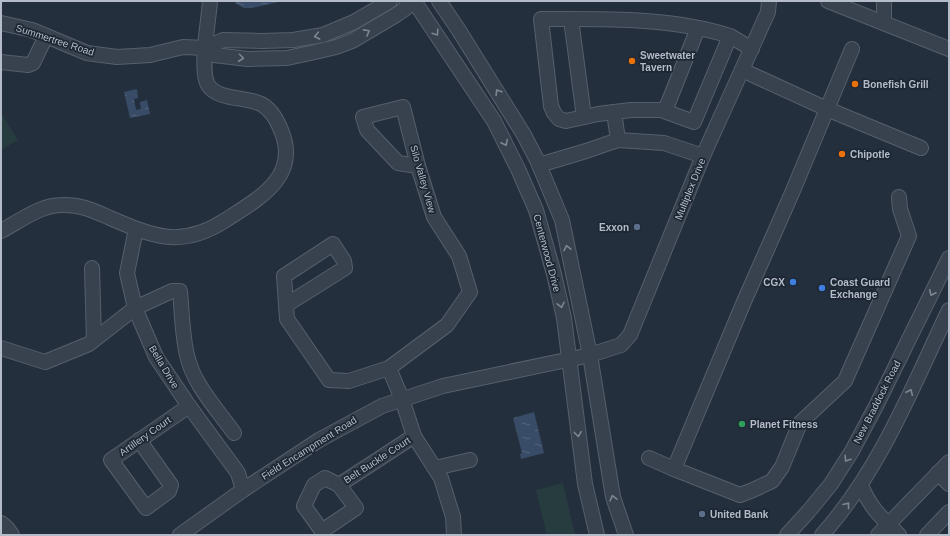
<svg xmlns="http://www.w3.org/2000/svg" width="950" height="536" font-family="Helvetica,sans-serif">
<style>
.garden{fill:#263c3f}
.water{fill:url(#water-ripples)}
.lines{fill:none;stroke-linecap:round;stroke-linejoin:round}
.minor-casing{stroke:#565f6c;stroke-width:16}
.minor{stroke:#38414e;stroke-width:14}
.oneway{stroke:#7c8592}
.food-dot{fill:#e8710a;stroke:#1d2633;stroke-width:1.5}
.service-dot{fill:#5c6f8a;stroke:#1d2633;stroke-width:1.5}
.shop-dot{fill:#3f7fe0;stroke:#1d2633;stroke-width:1.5}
.leisure-dot{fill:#2e9e5b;stroke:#1d2633;stroke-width:1.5}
.labels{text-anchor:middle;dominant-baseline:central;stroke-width:3.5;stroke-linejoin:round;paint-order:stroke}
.street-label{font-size:10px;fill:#b4bcc9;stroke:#1d2633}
.poi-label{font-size:10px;font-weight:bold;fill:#b4bcc9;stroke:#1d2633;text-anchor:start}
</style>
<defs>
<pattern id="water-ripples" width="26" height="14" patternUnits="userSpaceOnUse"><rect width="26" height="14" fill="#394c67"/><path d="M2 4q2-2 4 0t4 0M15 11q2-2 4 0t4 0" fill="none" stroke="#53647b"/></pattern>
</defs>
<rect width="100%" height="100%" fill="#242f3e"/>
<!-- garden -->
<g class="garden">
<path d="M 1,113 L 18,140 L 1,150 Z"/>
<path d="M 563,483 L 575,535 L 547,535 L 536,490 Z"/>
</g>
<!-- water -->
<g class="water">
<path d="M 235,1 L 283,1 L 252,8 L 244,8 L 235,3 Z"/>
<path d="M 137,89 L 138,98 L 134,99 L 136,110 L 141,109 L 140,102 L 147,100 L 150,114 L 130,118 L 124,92 Z"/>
<path d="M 534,412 L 544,453 L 521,459 L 520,454 L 522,453 L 513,418 Z"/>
</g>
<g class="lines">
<!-- minor casing -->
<g class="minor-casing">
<g id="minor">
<path d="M 414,1 L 494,121 L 518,169 L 536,210 L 554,274 L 564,318 L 585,484 L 597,535"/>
<path d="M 439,1 L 458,29 L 524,135 L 537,160 L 562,220 L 590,355 L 613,497 L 626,535"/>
<path d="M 828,1 L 949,49"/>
<path d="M 884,1 L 884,23"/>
<path d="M 541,19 C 602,19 672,17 730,36 L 694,122 L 661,110 L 631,110 L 598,114 L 566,121 L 559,119 L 554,113 L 551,106 Z"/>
<path d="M 571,19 L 584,117"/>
<path d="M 1,23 L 32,30 L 87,53 L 117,57 L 150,55 L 183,47 L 205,48 L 223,40 L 262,41 L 293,40 L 323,35 L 354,22 L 390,1"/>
<path d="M 730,36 L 752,49"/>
<path d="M 205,48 L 214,55 L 248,59 L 287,58 L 315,52 L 336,47 L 352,41 L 396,15 L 406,8 L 408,1"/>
<path d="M 852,49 L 792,193 L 743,304 L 674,469 L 740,495 L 753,490 L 772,481 L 782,467 L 800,423 L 845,381 L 909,236 L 900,209 L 899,197"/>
<path d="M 1,62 L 28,65 L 33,63 L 46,36"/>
<path d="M 742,70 L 827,109 L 921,148"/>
<path d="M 665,111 L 698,28"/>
<path d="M 614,112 L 618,140"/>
<path d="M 539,165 L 586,151 L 618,140 L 664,143 L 703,156"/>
<path d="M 136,229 L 127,273 L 135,308 L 156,357 L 189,406 L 238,473 L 243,490"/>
<path d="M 1,231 C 20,221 40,205 62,205 C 79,204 92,210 108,217 C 152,236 180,249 224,221 C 258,199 301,177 281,130 C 277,120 271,109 261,104 C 245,96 219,101 208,85 C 199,70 209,19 210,1"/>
<path d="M 92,268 L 94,340"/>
<path d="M 286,305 L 345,268 L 344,261 L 333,244 L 284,276 L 287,319 L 329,380 L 349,381 L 389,368 L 447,325 L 470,292 L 459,256 L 434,217 L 418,166 L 403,107 L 363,117 L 367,130 L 398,163 L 418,166"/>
<path d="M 1,348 L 45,362 L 89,344 L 135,308 L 172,291 L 180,291 C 182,312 182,334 187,355 C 193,384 217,409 234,433"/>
<path d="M 389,368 L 402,399 L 414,436 L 441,478 L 453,517 L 454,535"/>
<path d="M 139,440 L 171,485 L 169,491 L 146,508 L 111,460 L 189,406"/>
<path d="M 649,458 L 674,469"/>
<path d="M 435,468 L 470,460"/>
<path d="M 938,473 L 949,484"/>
<path d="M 325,478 L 339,485 L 356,508 L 322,531 L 304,506 L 314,485 Z"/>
<path d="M 339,485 L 414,436"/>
<path d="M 861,485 C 870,508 882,518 899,535"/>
<path d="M 1,523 L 7,528 L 12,535"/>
<path d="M 180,535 L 243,490 L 319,440 L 382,406 L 443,386 L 590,355 L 621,345 L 630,335 L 703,156 L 768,12 L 769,1"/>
<path d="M 787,535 L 808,512 L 831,484 L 852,451 L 876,406 L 949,258"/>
<path d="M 822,535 C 880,470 912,388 949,310"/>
<path d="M 878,535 L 949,462"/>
<path d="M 927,535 L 949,512"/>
</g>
</g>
<!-- minor -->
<use href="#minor" class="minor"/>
</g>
<!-- one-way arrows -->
<defs><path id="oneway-chevron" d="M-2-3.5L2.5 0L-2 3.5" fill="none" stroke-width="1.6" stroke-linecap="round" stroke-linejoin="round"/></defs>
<g class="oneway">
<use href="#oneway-chevron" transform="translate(367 32) rotate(-29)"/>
<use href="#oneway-chevron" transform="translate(436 33) rotate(56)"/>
<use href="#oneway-chevron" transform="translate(317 36) rotate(169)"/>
<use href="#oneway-chevron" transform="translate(241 58) rotate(7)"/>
<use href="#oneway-chevron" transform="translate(498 92) rotate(-122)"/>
<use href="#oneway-chevron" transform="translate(505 143) rotate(63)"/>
<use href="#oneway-chevron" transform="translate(567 248) rotate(-102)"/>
<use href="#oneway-chevron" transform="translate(932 293) rotate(116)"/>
<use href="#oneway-chevron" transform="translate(561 305) rotate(77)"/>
<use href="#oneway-chevron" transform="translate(910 392) rotate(-65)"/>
<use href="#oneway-chevron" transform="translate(578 434) rotate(83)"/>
<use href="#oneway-chevron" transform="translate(847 459) rotate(123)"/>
<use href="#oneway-chevron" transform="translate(613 498) rotate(-104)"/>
<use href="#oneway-chevron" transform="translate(847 505) rotate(-52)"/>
</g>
<!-- markers -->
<g class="food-dot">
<circle cx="632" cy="61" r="4"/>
<circle cx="855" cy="84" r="4"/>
<circle cx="842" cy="154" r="4"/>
</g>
<g class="service-dot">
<circle cx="637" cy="227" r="4"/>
<circle cx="702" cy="514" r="4"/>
</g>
<g class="shop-dot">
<circle cx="793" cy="282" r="4"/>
<circle cx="822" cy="288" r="4"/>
</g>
<circle class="leisure-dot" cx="742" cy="424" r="4"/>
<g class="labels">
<!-- street labels -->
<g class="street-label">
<text transform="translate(55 40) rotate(18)">Summertree Road</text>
<text transform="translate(423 179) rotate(74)">Silo Valley View</text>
<text transform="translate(690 189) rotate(-68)">Multiplex Drive</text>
<text transform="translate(547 253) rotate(75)">Centerwood Drive</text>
<text transform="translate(164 367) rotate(59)">Bella Drive</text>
<text transform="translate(877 402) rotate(-63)">New Braddock Road</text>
<text transform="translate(145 436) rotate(-35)">Artillery Court</text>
<text transform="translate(309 448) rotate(-32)">Field Encampment Road</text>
<text transform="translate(377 460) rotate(-33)">Belt Buckle Court</text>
</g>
<!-- poi labels -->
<g class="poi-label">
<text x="640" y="55">Sweetwater<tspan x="640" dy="12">Tavern</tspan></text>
<text x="863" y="84">Bonefish Grill</text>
<text x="850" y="154">Chipotle</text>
<text x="629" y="227" text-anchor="end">Exxon</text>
<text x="785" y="282" text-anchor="end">CGX</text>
<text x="830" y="282">Coast Guard<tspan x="830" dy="12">Exchange</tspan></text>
<text x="750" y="424">Planet Fitness</text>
<text x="710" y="514">United Bank</text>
</g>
</g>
<!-- border -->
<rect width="950" height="536" fill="none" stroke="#b4bcc9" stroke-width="4"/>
</svg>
